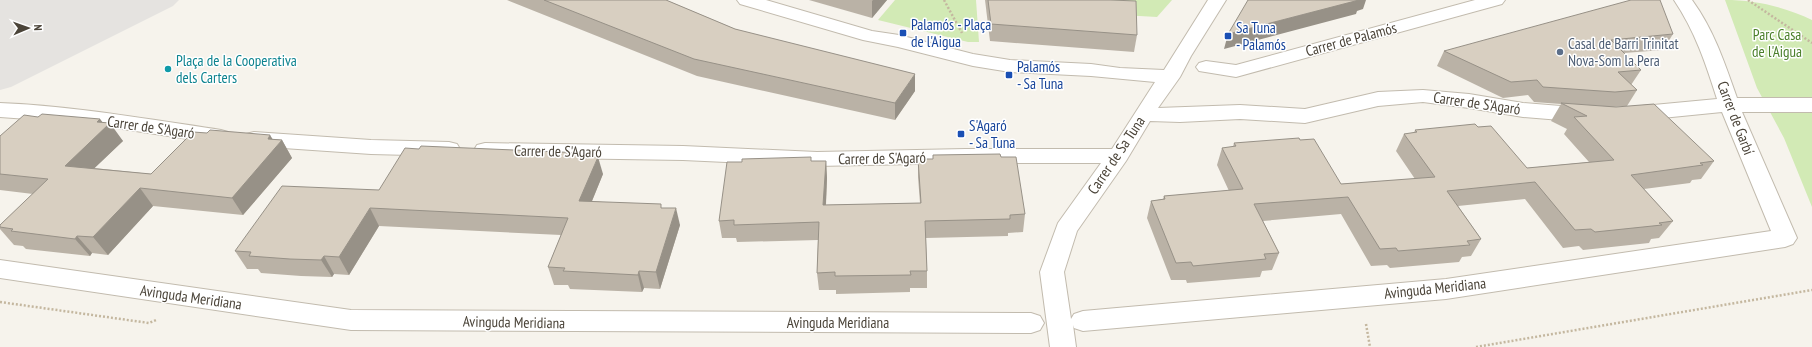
<svg xmlns="http://www.w3.org/2000/svg" width="1812" height="347" font-family="'PT Sans Narrow',sans-serif">
<style>
.green{fill:#d2eab5}
.parking{fill:#e5e3e0}
.lines{fill:none;stroke-linecap:round;stroke-linejoin:round}
.street-casing{stroke:#c2bbae;stroke-width:2}
.path{stroke:#c4b79f;stroke-width:2.5;stroke-dasharray:2 2;stroke-linecap:butt}
.street{fill:#fff;fill-rule:evenodd}
.wall{fill:#bab2a6}
.shaded-wall{fill:#979187}
.building{fill:#d8cfc1;stroke:#979187}
.transit-dot{fill:#1a4fb4;stroke:#fff;stroke-width:1.5}
.service-dot{fill:#5c6f8a;stroke:#fff;stroke-width:1.5}
.culture-dot{fill:#0f9aa8;stroke:#fff;stroke-width:1.5}
.labels{text-anchor:middle;dominant-baseline:central;stroke-width:3;stroke-linejoin:round;paint-order:stroke}
.transit-label{font-size:15px;fill:#164399;stroke:#fff;text-anchor:start}
.park-label{font-size:15px;fill:#4a7f2a;stroke:#fff}
.street-label{font-size:15px;fill:#4b4439;stroke:#fff}
.service-label{font-size:15px;fill:#4e5e75;stroke:#fff;text-anchor:start}
.culture-label{font-size:15px;fill:#0d838f;stroke:#fff;text-anchor:start}
</style>
<rect width="100%" height="100%" fill="#f6f3ec"/>
<!-- green -->
<g class="green">
<path d="M 895,0 L 976,0 L 979,42 L 968,42 L 878,20 Z"/>
<path d="M 1049,0 L 1172,0 L 1157,17 L 1051,11 Z"/>
<path d="M 1725,0 C 1755,0 1786,7 1812,20 L 1812,207 L 1784,138 L 1757,88 Z"/>
</g>
<!-- parking -->
<path class="parking" d="M 0,0 L 179,0 L 173,6 L 11,87 L 0,90 Z"/>
<g class="lines">
<!-- street casing -->
<g class="street-casing">
<g id="street">
<path d="M 737,0 L 766,0 L 872,31 L 899,35 L 973,54 L 1010,60 L 1091,64 L 1120,68 L 1164,70 L 1208,0 L 1226,0 L 1191,56 L 1180,77 L 1158,108 L 1240,105 L 1305,109 L 1378,92 L 1423,90 L 1469,94 L 1523,103 L 1585,108 L 1592,110 L 1595,115 L 1592,120 L 1585,122 L 1523,117 L 1469,108 L 1423,102 L 1378,106 L 1305,123 L 1240,119 L 1180,122 L 1150,121 L 1126,161 L 1077,231 L 1064,272 L 1071,319 L 1074,314 L 1083,311 L 1446,279 L 1771,231 L 1722,112 L 1632,121 L 1625,119 L 1622,114 L 1625,109 L 1632,107 L 1717,99 C 1706,64 1695,31 1674,0 L 1692,0 C 1714,30 1725,64 1737,98 L 1812,98 L 1812,112 L 1742,112 L 1797,238 L 1793,244 L 1785,247 L 1446,299 L 1083,331 L 1074,328 L 1073,325 L 1076,347 L 1050,347 L 1040,272 L 1058,223 L 1101,163 L 966,163 L 817,166 L 683,160 L 485,157 L 477,155 L 474,150 L 477,145 L 485,143 L 683,146 L 817,152 L 966,149 L 1112,149 L 1155,82 L 1091,76 L 1010,72 L 973,66 L 898,47 L 863,40 L 740,4 Z"/>
<path d="M 1475,0 L 1505,0 L 1502,4 L 1236,77 L 1199,71 L 1196,67 L 1199,63 L 1206,61 L 1236,65 Z"/>
<path d="M 0,103 C 74,106 147,119 221,130 L 228,132 L 232,137 L 228,142 L 221,144 L 83,123 L 0,117 Z"/>
<path d="M 254,132 L 371,140 L 449,142 L 457,144 L 460,149 L 457,154 L 449,156 L 371,154 L 254,146 L 246,144 L 243,139 L 246,134 Z"/>
<path d="M 0,260 L 351,310 L 1031,313 L 1040,316 L 1044,323 L 1040,330 L 1031,333 L 351,330 L 0,278 Z"/>
</g>
</g>
<!-- path -->
<g class="path">
<path d="M 944,0 L 962,33"/>
<path d="M 1748,0 L 1812,43"/>
<path d="M 0,302 L 149,323 L 156,320"/>
<path d="M 1366,324 L 1370,347"/>
<path d="M 1476,347 L 1812,290"/>
</g>
<!-- street -->
<use href="#street" class="street"/>
</g>
<!-- wall -->
<g class="wall">
<path d="M 507,0 L 666,0 L 735,29 L 915,91 L 895,120 L 697,76 Z"/>
<path d="M 809,0 L 887,0 L 872,18 Z"/>
<path d="M 985,0 L 1111,0 L 1137,35 L 1134,52 L 990,41 Z"/>
<path d="M 1673,34 L 1663,50 L 1624,53 L 1641,70 L 1631,85 L 1637,90 L 1627,106 L 1612,107 L 1714,161 L 1701,179 L 1692,180 L 1690,183 L 1644,189 L 1673,221 L 1659,238 L 1651,239 L 1649,243 L 1583,250 L 1579,246 L 1563,248 L 1525,199 L 1458,206 L 1481,239 L 1471,256 L 1462,257 L 1459,262 L 1390,268 L 1387,265 L 1371,266 L 1341,214 L 1263,221 L 1279,253 L 1272,270 L 1262,271 L 1260,277 L 1187,283 L 1186,280 L 1171,280 L 1147,218 L 1151,201 L 1163,199 L 1164,196 L 1229,191 L 1217,165 L 1222,148 L 1233,147 L 1234,143 L 1300,140 L 1341,184 L 1415,179 L 1396,151 L 1404,134 L 1414,133 L 1415,130 L 1478,127 L 1527,168 L 1589,162 L 1564,134 L 1567,129 L 1551,121 L 1561,104 L 1534,102 L 1528,95 L 1503,98 L 1437,66 L 1444,51 Z"/>
<path d="M 38,117 L 100,119 L 103,123 L 123,141 L 94,168 L 151,174 L 273,139 L 282,140 L 292,158 L 243,215 L 153,206 L 108,255 L 92,253 L 90,256 L 26,249 L 23,246 L 14,245 L 0,229 L 0,225 L 33,194 L 0,190 L 0,136 Z"/>
<path d="M 933,155 L 1001,157 L 1025,214 L 1023,232 L 1008,233 L 1008,236 L 926,238 L 927,271 L 927,288 L 910,288 L 910,292 L 836,294 L 836,290 L 819,290 L 817,273 L 818,240 L 737,242 L 736,238 L 722,238 L 719,221 L 812,161 L 826,161 L 827,178 L 826,205 L 920,203 L 918,177 L 918,159 L 933,159 Z"/>
<path d="M 584,157 L 603,174 L 592,201 L 662,208 L 680,225 L 660,289 L 644,288 L 642,292 L 570,289 L 568,285 L 554,285 L 548,267 L 561,235 L 379,226 L 349,275 L 334,274 L 332,277 L 301,276 L 261,273 L 258,269 L 247,269 L 235,251 L 379,190 Z"/>
</g>
<!-- shaded-wall -->
<g class="shaded-wall">
<path d="M 873,0 L 887,0 L 872,18 L 872,1 Z"/>
<path d="M 1357,0 L 1366,0 L 1363,9 L 1357,11 L 1356,14 L 1224,49 L 1228,34 Z"/>
<path d="M 915,74 L 915,91 L 895,120 L 895,103 Z"/>
<path d="M 100,119 L 106,127 L 110,123 L 123,141 L 79,183 L 65,166 L 97,122 Z"/>
<path d="M 270,135 L 277,146 L 282,140 L 292,158 L 243,215 L 232,198 Z"/>
<path d="M 598,157 L 603,174 L 585,218 L 579,201 Z"/>
<path d="M 826,161 L 827,178 L 825,223 L 823,205 Z"/>
<path d="M 140,188 L 153,206 L 108,255 L 93,237 Z"/>
<path d="M 370,208 L 379,226 L 349,275 L 339,257 Z"/>
<path d="M 676,208 L 680,225 L 660,289 L 656,272 Z"/>
<path d="M 77,236 L 92,253 L 90,256 L 75,239 Z"/>
<path d="M 324,256 L 334,274 L 332,277 L 321,260 Z"/>
<path d="M 639,271 L 644,288 L 642,292 L 638,275 Z"/>
</g>
<!-- building -->
<g class="building">
<path d="M 544,0 L 666,0 L 735,29 L 915,74 L 895,103 L 694,59 Z"/>
<path d="M 988,0 L 1111,0 L 1136,1 L 1137,35 L 991,24 Z"/>
<path d="M 1248,0 L 1359,0 L 1228,34 Z"/>
<path d="M 1631,0 L 1660,0 L 1673,34 L 1611,40 L 1641,70 L 1618,72 L 1637,90 L 1615,92 L 1543,87 L 1537,80 L 1511,82 L 1444,51 Z"/>
<path d="M 1561,103 L 1616,107 L 1654,104 L 1714,161 L 1700,163 L 1703,165 L 1631,175 L 1673,221 L 1659,223 L 1662,225 L 1595,232 L 1591,229 L 1575,230 L 1535,182 L 1447,191 L 1481,239 L 1467,241 L 1470,245 L 1398,251 L 1396,248 L 1380,249 L 1348,197 L 1254,204 L 1279,253 L 1264,254 L 1266,259 L 1193,266 L 1191,262 L 1176,263 L 1151,201 L 1165,199 L 1164,196 L 1243,189 L 1222,148 L 1236,146 L 1234,143 L 1299,138 L 1300,140 L 1314,139 L 1341,184 L 1435,177 L 1404,134 L 1417,132 L 1415,130 L 1475,124 L 1478,127 L 1491,126 L 1527,168 L 1614,160 L 1574,117 L 1587,116 Z"/>
<path d="M 42,114 L 100,119 L 97,122 L 110,123 L 65,166 L 151,174 L 193,132 L 207,133 L 210,130 L 270,135 L 268,139 L 282,140 L 232,198 L 140,188 L 93,237 L 77,236 L 75,239 L 11,231 L 13,229 L 0,227 L 0,225 L 48,179 L 0,174 L 0,136 L 24,115 L 38,117 Z"/>
<path d="M 421,146 L 583,153 L 581,157 L 598,157 L 579,201 L 661,204 L 661,208 L 676,208 L 656,272 L 639,271 L 638,275 L 563,271 L 565,268 L 548,267 L 568,218 L 370,208 L 339,257 L 324,256 L 321,260 L 290,259 L 249,256 L 251,252 L 235,251 L 282,186 L 379,190 L 405,148 L 419,149 Z"/>
<path d="M 1000,154 L 1001,157 L 1016,157 L 1025,214 L 1010,215 L 1010,219 L 925,221 L 927,271 L 910,271 L 911,275 L 835,276 L 835,272 L 817,273 L 819,222 L 734,225 L 734,220 L 719,221 L 727,162 L 742,162 L 742,159 L 811,157 L 811,161 L 826,161 L 823,205 L 921,203 L 918,159 L 933,159 L 933,155 Z"/>
</g>
<!-- markers -->
<g class="transit-dot">
<rect x="899" y="29" width="8" height="8" rx="2"/>
<rect x="1224" y="32" width="8" height="8" rx="2"/>
<rect x="1005" y="71" width="8" height="8" rx="2"/>
<rect x="957" y="130" width="8" height="8" rx="2"/>
</g>
<circle class="service-dot" cx="1560" cy="52" r="4"/>
<circle class="culture-dot" cx="168" cy="69" r="4"/>
<g class="labels">
<!-- transit labels -->
<g class="transit-label">
<text x="911" y="24">Palamós - Plaça<tspan x="911" dy="17">de l'Aigua</tspan></text>
<text x="1236" y="27">Sa Tuna<tspan x="1236" dy="17">- Palamós</tspan></text>
<text x="1017" y="66">Palamós<tspan x="1017" dy="17">- Sa Tuna</tspan></text>
<text x="969" y="125">S'Agaró<tspan x="969" dy="17">- Sa Tuna</tspan></text>
</g>
<!-- park labels -->
<g class="park-label">
<text x="1777" y="34">Parc Casa<tspan x="1777" dy="17">de l'Aigua</tspan></text>
</g>
<!-- street labels -->
<g class="street-label">
<text transform="translate(1351 39) rotate(-15)">Carrer de Palamós</text>
<text transform="translate(1477 103) rotate(8)">Carrer de S'Agaró</text>
<text transform="translate(1736 118) rotate(69)">Carrer de Garbí</text>
<text transform="translate(151 127) rotate(8)">Carrer de S'Agaró</text>
<text transform="translate(558 151) rotate(1)">Carrer de S'Agaró</text>
<text transform="translate(1116 155) rotate(-56)">Carrer de Sa Tuna</text>
<text transform="translate(882 158) rotate(-1)">Carrer de S'Agaró</text>
<text transform="translate(1435 288) rotate(-6)">Avinguda Meridiana</text>
<text transform="translate(191 297) rotate(8)">Avinguda Meridiana</text>
<text transform="translate(514 322) rotate(1)">Avinguda Meridiana</text>
<text x="838" y="322">Avinguda Meridiana</text>
</g>
<!-- service labels -->
<g class="service-label">
<text x="1568" y="43">Casal de Barri Trinitat<tspan x="1568" dy="17">Nova-Som la Pera</tspan></text>
</g>
<!-- culture labels -->
<g class="culture-label">
<text x="176" y="60">Plaça de la Cooperativa<tspan x="176" dy="17">dels Carters</tspan></text>
</g>
</g>
<!-- north arrow -->
<g transform="translate(28 28) rotate(88)" stroke="#ffffff" stroke-width="3" paint-order="stroke">
<path d="M0-3L7 15L0 10L-7 15Z" fill="#4b4439"/>
<text y="-6" font-size="11" font-weight="bold" text-anchor="middle" fill="#4b4439">N</text>
</g>
</svg>
